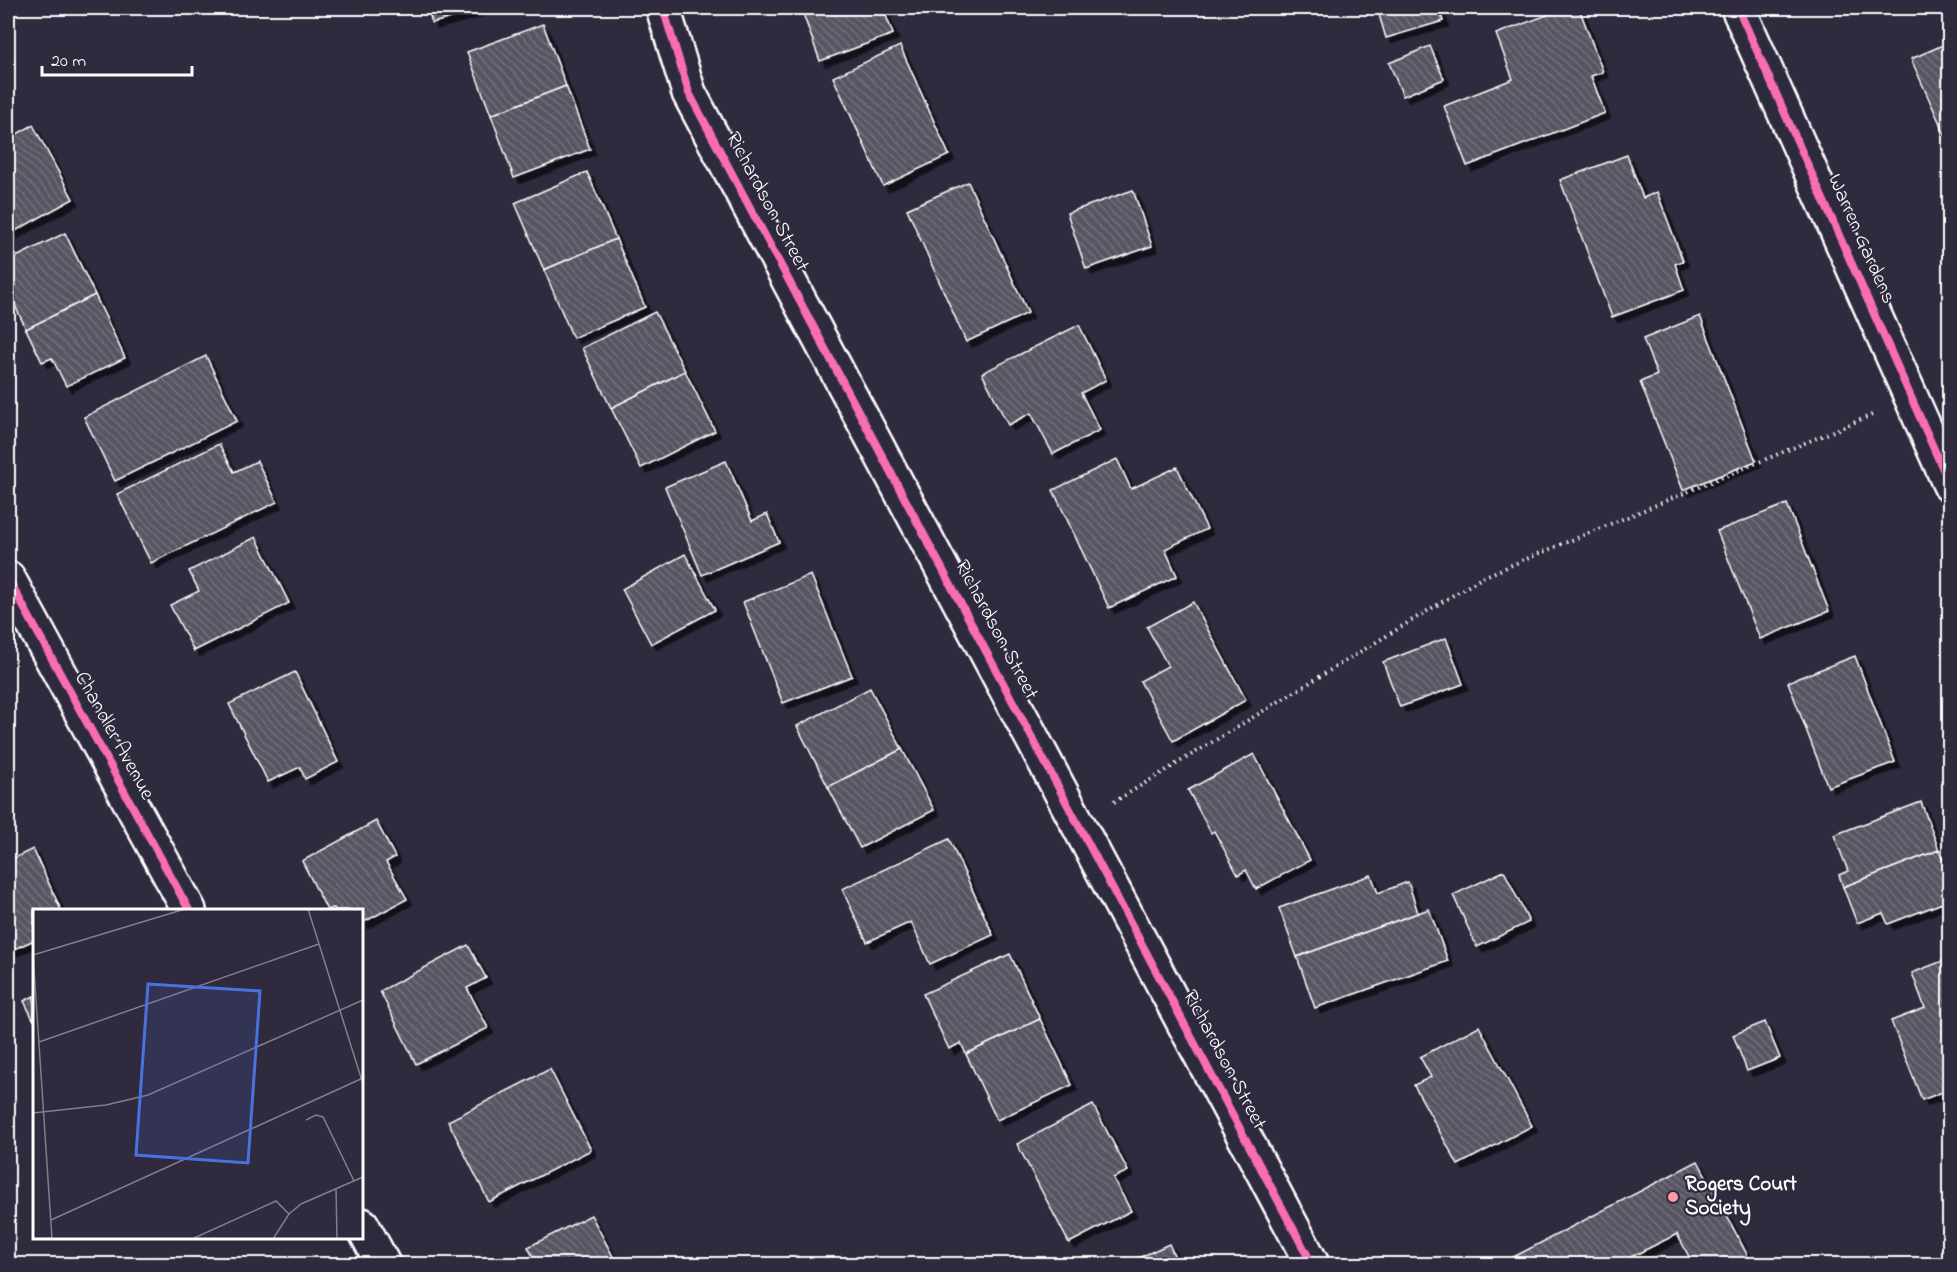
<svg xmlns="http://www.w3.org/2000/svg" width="1957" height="1272" font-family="'Indie Flower',sans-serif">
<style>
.building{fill:url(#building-back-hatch);stroke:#fff;stroke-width:1.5;filter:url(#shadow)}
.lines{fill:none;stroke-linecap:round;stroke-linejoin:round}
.minor-casing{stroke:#fff;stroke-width:38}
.path{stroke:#fff;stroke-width:4;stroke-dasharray:1.5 4.5;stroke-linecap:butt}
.minor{stroke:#2f2a3d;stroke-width:33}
.cycleway-casing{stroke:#2f2a3d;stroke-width:11}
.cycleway{stroke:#f96db3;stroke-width:8}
.poi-dot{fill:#ff9aa2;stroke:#2f2a3d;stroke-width:2}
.labels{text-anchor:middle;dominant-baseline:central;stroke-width:4.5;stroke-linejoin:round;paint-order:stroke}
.street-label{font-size:21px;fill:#fff;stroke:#2f2a3d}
.poi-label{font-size:21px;font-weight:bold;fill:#fff;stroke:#2f2a3d;text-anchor:start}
.inset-road{fill:none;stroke:#827f8b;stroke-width:1.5}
.view{fill:#4a71e0;fill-opacity:0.15;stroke:#4a71e0;stroke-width:3}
.inset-edge{fill:none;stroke:#fff;stroke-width:3}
</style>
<defs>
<pattern id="building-back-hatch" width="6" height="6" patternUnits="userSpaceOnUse" patternTransform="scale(1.5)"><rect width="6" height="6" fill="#595564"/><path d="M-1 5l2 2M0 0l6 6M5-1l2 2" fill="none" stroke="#726e7b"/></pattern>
<filter id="shadow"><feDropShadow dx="5.5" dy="5.5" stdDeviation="0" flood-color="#0009"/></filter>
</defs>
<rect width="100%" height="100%" fill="#2f2a3d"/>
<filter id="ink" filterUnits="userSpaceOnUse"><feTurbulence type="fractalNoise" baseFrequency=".0167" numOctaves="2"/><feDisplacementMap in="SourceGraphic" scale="12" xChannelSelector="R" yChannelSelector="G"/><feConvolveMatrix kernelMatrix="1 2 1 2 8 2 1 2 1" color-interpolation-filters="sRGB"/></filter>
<g filter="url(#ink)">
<!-- building -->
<g class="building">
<path d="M 428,8 L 488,8 L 432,23 Z"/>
<path d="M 801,8 L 883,8 L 893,34 L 820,61 Z"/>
<path d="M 1377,8 L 1439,8 L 1443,21 L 1386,38 Z"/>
<path d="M 1566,8 L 1579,8 L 1603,72 L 1591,76 L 1605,113 L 1467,166 L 1444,106 L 1513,79 L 1496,34 Z"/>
<path d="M 543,24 L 566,86 L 491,115 L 467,52 Z"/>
<path d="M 1950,42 L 1950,146 L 1911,59 Z"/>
<path d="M 900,46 L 949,155 L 883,186 L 833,77 Z"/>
<path d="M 1430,46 L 1444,79 L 1403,96 L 1389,63 Z"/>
<path d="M 566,86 L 590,149 L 514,178 L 491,115 Z"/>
<path d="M 33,125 L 73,199 L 8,235 L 8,139 Z"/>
<path d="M 1627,155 L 1643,198 L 1657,192 L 1683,261 L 1675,264 L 1684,290 L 1612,317 L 1560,180 Z"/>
<path d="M 587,172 L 616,239 L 544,270 L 515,203 Z"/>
<path d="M 968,182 L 1028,313 L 966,342 L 907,209 Z"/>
<path d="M 1133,190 L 1152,246 L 1086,269 L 1067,213 Z"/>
<path d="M 65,233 L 95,295 L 26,329 L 8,290 L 8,261 Z"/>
<path d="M 616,239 L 645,307 L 573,338 L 544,270 Z"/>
<path d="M 95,295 L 125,358 L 66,386 L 52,358 L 42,362 L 26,329 Z"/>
<path d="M 655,312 L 685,371 L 611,408 L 582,348 Z"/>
<path d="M 1700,316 L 1756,461 L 1683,490 L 1640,382 L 1657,375 L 1643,339 Z"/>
<path d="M 1079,325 L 1106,380 L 1081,393 L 1100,430 L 1053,454 L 1031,413 L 1008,425 L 982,373 Z"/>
<path d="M 206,356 L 237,421 L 115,481 L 84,417 Z"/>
<path d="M 685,371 L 715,431 L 641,468 L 611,408 Z"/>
<path d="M 219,444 L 234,472 L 257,461 L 277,502 L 151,563 L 117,494 Z"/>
<path d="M 1117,459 L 1131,489 L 1177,467 L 1207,529 L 1165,549 L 1177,576 L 1109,608 L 1053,490 Z"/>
<path d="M 726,461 L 752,521 L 767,514 L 779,542 L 702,575 L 665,487 Z"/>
<path d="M 1787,504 L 1829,611 L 1760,639 L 1717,531 Z"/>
<path d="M 256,537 L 289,603 L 194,651 L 170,605 L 199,591 L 189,571 Z"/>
<path d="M 685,554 L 715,610 L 651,644 L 622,589 Z"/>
<path d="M 811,575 L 852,676 L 783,703 L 743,602 Z"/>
<path d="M 1193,602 L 1246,700 L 1173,741 L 1140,681 L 1168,666 L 1147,627 Z"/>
<path d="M 1446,638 L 1463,684 L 1400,707 L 1383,662 Z"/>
<path d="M 1855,656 L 1895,762 L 1828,787 L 1788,682 Z"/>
<path d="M 295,672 L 338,762 L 305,779 L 300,767 L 268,782 L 229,704 Z"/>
<path d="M 870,688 L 902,749 L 828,787 L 797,726 Z"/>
<path d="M 902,749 L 934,810 L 860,848 L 828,787 Z"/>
<path d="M 1254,754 L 1310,860 L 1256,889 L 1246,870 L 1238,875 L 1214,831 L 1211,833 L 1188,790 Z"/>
<path d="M 1921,802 L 1939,850 L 1843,887 L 1839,875 L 1848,871 L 1834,835 Z"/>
<path d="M 376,821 L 395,857 L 386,862 L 407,899 L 362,923 L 362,910 L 335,910 L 334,908 L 327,910 L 302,861 Z"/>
<path d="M 949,839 L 993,935 L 930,964 L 911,922 L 867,942 L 842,889 Z"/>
<path d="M 33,849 L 61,910 L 34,910 L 34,940 L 8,952 L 8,861 Z"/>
<path d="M 1939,850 L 1950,877 L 1950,900 L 1888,924 L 1883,913 L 1857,923 L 1843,887 Z"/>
<path d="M 1504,871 L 1529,922 L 1477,947 L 1453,895 Z"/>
<path d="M 1371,875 L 1378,893 L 1408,882 L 1418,913 L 1297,957 L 1279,908 Z"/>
<path d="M 1429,909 L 1448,961 L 1315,1008 L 1297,957 Z"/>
<path d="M 468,945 L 486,978 L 467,988 L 488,1028 L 416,1064 L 380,991 Z"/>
<path d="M 1010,954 L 1040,1019 L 966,1054 L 961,1043 L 949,1049 L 923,994 Z"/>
<path d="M 1950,958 L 1950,1089 L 1922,1100 L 1891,1021 L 1925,1008 L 1912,973 Z"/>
<path d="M 34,996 L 34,1021 L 24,1001 Z"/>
<path d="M 1040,1019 L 1072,1085 L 997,1120 L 966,1054 Z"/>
<path d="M 1765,1022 L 1780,1058 L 1747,1071 L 1733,1035 Z"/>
<path d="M 1479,1026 L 1532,1126 L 1458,1165 L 1414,1085 L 1431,1077 L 1420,1057 Z"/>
<path d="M 550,1069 L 591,1150 L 489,1202 L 448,1121 Z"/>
<path d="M 1093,1105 L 1128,1171 L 1113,1178 L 1131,1211 L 1069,1243 L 1017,1144 Z"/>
<path d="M 1698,1161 L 1752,1264 L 1693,1264 L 1677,1234 L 1617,1264 L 1500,1264 Z"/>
<path d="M 591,1215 L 617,1264 L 537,1264 L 528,1247 Z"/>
<path d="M 1169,1244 L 1178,1264 L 1125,1264 Z"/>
<path d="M 156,1256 L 160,1264 L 140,1264 Z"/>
</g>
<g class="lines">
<!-- minor casing -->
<g class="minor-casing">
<g id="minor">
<path d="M 663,8 L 689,93 L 1312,1264"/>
<path d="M 1738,8 L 1950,485"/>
<path d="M 8,578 L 189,910"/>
<path d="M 362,1225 L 383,1264"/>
</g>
</g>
<!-- path -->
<path class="path" d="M 1114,802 L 1483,577 L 1872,415"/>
<!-- minor -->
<use href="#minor" class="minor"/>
<!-- cycleway casing -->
<g class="cycleway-casing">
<g id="cycleway">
<path d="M 663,8 L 689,93 L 1312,1264"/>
<path d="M 1738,8 L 1950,485"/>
<path d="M 8,578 L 189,910"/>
</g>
</g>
<!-- cycleway -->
<use href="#cycleway" class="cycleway"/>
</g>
</g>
<!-- markers -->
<circle class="poi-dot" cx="1673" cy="1197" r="6"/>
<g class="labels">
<!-- street labels -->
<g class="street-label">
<text transform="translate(767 202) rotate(62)">Richardson Street</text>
<text transform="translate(1861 239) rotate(66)">Warren Gardens</text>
<text transform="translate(996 630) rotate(62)">Richardson Street</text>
<text transform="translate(114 736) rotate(61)">Chandler Avenue</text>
<text transform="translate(1224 1060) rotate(62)">Richardson Street</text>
</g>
<!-- poi labels -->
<g class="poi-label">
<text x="1685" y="1185">Rogers Court<tspan x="1685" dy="24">Society</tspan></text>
</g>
</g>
<!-- overview -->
<g transform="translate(33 909)">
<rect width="330" height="330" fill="#2f2a3d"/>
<path class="inset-road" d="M 275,0 L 330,175M 0,45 L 19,330M 0,46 L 152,0M 6,133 L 286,35M 0,204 L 73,196 L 115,186 L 330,91M 273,211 L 283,206 L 290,208 L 321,272M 303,279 L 304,330M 18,311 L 330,169M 1,330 L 19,329M 159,330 L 243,292 L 256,305M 240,330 L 256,305 L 268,295 L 330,268"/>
<path class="view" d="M 115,75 L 227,82 L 215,254 L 103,246 Z"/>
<rect width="330" height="330" class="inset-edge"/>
</g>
<!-- margin -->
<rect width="1957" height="1272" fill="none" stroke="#2f2a3d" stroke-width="30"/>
<rect x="15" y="15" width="1927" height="1242" fill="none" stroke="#fff" stroke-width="2" filter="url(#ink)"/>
<!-- scale -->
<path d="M42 66v9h150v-9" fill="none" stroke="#ffffff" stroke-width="3"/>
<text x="51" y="66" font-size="18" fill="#ffffff" stroke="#2f2a3d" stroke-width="4.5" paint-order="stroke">20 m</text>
</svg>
